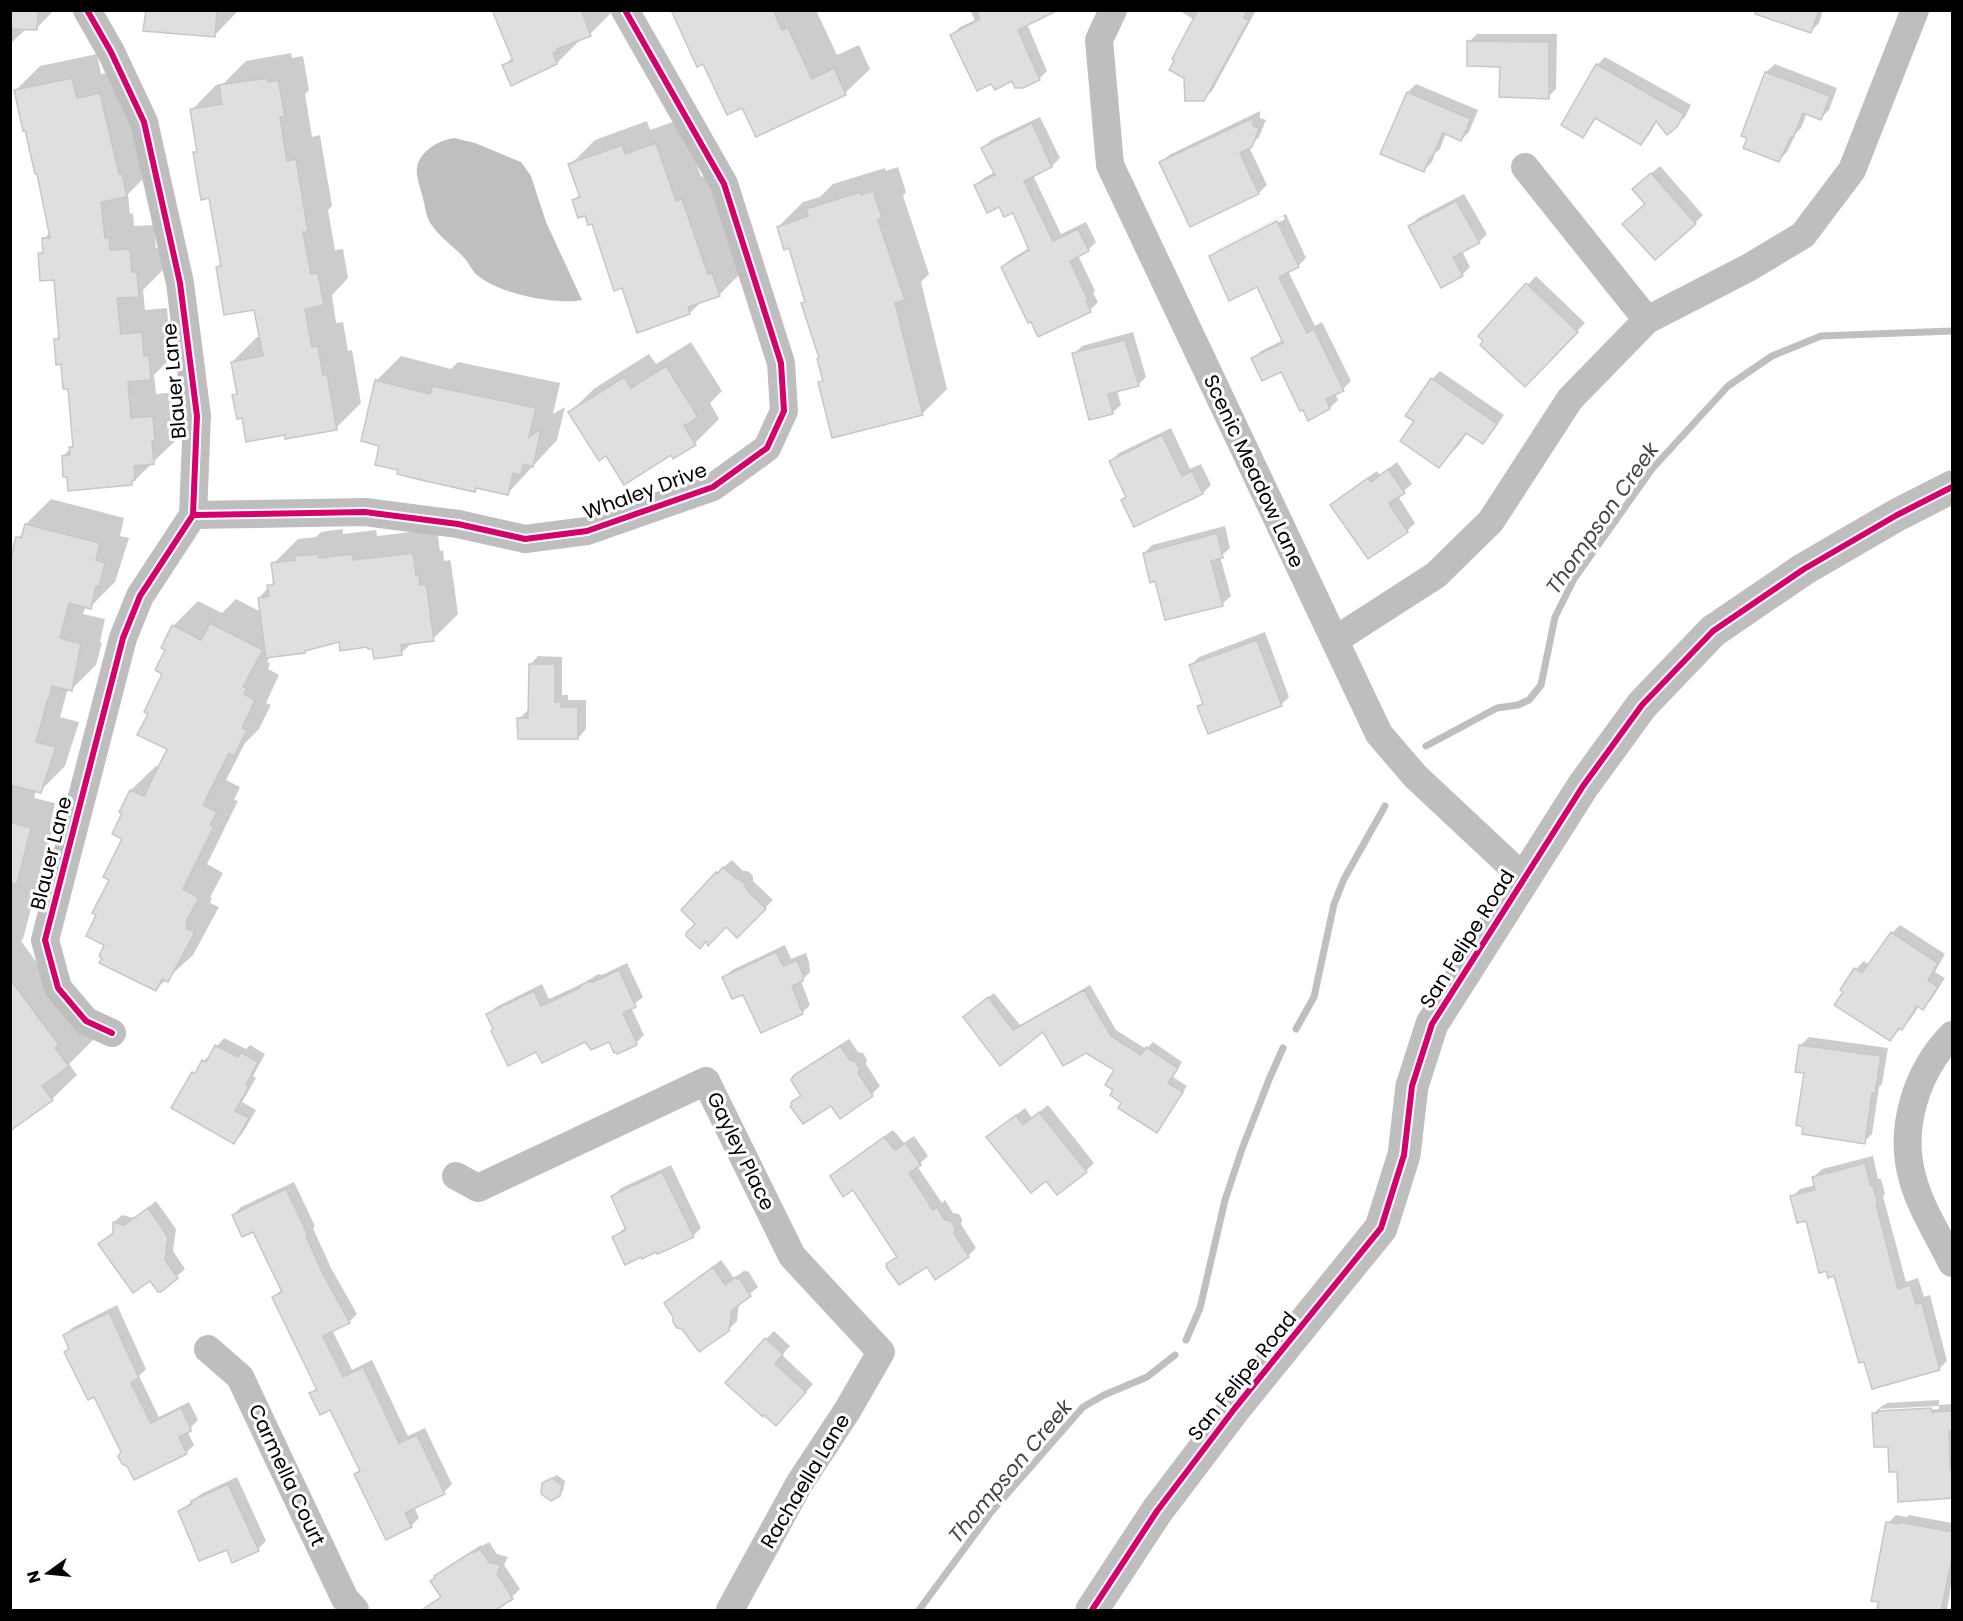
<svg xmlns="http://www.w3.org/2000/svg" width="1963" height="1621" font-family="Poppins,sans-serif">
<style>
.water{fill:#bfbfbf}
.shadow{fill:#0003;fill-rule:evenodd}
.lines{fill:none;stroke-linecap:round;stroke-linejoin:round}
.stream{stroke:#bfbfbf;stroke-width:7}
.building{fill:#dfdfdf;stroke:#c7c7c7;stroke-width:1.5}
.minor{stroke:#bebebe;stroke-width:28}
.tertiary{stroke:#bebebe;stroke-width:33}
.cycleway-casing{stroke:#fff;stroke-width:10}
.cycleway{stroke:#d6006c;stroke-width:6}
.labels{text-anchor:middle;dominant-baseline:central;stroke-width:6;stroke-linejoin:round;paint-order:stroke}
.street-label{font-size:20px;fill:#000;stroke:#fff}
.water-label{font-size:21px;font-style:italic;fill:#444;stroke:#fff}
</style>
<rect width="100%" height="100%" fill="#fff"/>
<!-- water -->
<path class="water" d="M 454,138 L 475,143 L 521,162 L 531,176 L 546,222 L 582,300 C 554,305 499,294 477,275 C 472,271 470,265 466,260 C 455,247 441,239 431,224 C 426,217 425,206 423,198 C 417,176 410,164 430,148 C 438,142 444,140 454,138 Z"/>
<!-- shadow -->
<g class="shadow">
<path d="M 10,10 L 54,10 L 37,28 L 27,28 L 10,44 Z"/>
<path d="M 128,10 L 239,10 L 214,36 L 147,12 Z"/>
<path d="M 494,10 L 614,10 L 590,34 L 582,38 L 557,63 L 504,65 L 513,57 Z"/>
<path d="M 672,10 L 816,10 L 837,55 L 859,45 L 870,69 L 845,93 L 743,106 L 704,62 Z"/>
<path d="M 970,10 L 1044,10 L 1027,24 L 1047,71 L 1039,79 L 1013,79 L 952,35 L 960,27 L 975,20 Z"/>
<path d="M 1178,10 L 1252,10 L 1255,12 L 1212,91 L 1203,99 L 1195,20 Z"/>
<path d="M 1775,10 L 1823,10 L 1819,23 L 1811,31 Z"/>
<path d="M 1477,34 L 1557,34 L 1556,89 L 1548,97 L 1501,65 L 1469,42 Z"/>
<path d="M 291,53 L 292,58 L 303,56 L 309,90 L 305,94 L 312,137 L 320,135 L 332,206 L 328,210 L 335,250 L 343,249 L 348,278 L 332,295 L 336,323 L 343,322 L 348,351 L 352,350 L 361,403 L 336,428 L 286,433 L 243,417 L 234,396 L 238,392 L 232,362 L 257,337 L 261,337 L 255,308 L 217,267 L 222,263 L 210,197 L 194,153 L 198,149 L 192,110 L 216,85 L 223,84 L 246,61 Z"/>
<path d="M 97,54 L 101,74 L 125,69 L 151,171 L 128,194 L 130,214 L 133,213 L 134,226 L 154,225 L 156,248 L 161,248 L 163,270 L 143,290 L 145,310 L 167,308 L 169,332 L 173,331 L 175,354 L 154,375 L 156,394 L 178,392 L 180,414 L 176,418 L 178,438 L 131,484 L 63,456 L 74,445 L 69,387 L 55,340 L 60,335 L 56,279 L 40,254 L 44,249 L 43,239 L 51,232 L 38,172 L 15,91 L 40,66 Z"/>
<path d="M 1605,57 L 1691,105 L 1685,117 L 1676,125 L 1657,121 L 1649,135 L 1641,143 L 1597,117 L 1583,136 L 1597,65 Z"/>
<path d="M 1775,64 L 1837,88 L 1829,110 L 1821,118 L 1807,113 L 1801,128 L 1796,133 L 1787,152 L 1779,160 L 1743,135 L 1766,72 Z"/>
<path d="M 1416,84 L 1478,110 L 1469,132 L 1461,140 L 1446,133 L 1440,149 L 1435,153 L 1432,162 L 1424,170 L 1382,153 L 1408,92 Z"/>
<path d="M 1260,111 L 1260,118 L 1266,120 L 1259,137 L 1249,147 L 1267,185 L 1259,193 L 1161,163 L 1169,155 Z"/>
<path d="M 1040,117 L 1060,158 L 1052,166 L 1033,175 L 1061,234 L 1086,222 L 1096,242 L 1088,250 L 1078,255 L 1095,291 L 1093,293 L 1098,302 L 1090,310 L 1003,267 L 1011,259 L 1029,248 L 1013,211 L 999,206 L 976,185 L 984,178 L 995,172 L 983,148 L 991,140 Z"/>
<path d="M 681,119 L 701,177 L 707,175 L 744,270 L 719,295 L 702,301 L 690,313 L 622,286 L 593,222 L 574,200 L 580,194 L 570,165 L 595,140 L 647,121 L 650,130 Z"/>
<path d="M 1660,166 L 1703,215 L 1695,223 L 1642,181 Z"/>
<path d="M 898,167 L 906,192 L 903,196 L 929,274 L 921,282 L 947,389 L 922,414 L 820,383 L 824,379 L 820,358 L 803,303 L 806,300 L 790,247 L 778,227 L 803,202 L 820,197 L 833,184 L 885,168 L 886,171 Z"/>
<path d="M 1464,194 L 1487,234 L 1479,242 L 1462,251 L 1470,267 L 1462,275 L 1410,226 L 1418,218 Z"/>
<path d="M 1286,214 L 1306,258 L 1298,266 L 1288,271 L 1315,326 L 1322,322 L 1351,381 L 1343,389 L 1335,393 L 1338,400 L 1330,408 L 1282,370 L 1253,359 L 1261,351 L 1283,340 L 1257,285 L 1211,257 L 1219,249 ZM 1283,216 L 1285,219 L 1218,253 L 1218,250 Z"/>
<path d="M 1536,276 L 1585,323 L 1525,385 L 1480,336 Z"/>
<path d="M 1133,332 L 1146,377 L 1138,385 L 1117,390 L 1121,405 L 1112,413 L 1074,354 L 1082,346 Z"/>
<path d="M 691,342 L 722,391 L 710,403 L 719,419 L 695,443 L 671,453 L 606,454 L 570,412 L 595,388 L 649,354 L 656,364 Z"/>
<path d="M 401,356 L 451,369 L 458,362 L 560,383 L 553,414 L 565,407 L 557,440 L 508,493 L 478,486 L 475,490 L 400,469 L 381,445 L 376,381 Z"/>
<path d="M 1440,371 L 1504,415 L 1491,434 L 1483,442 L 1468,432 L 1459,445 L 1439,466 L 1416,421 L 1432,379 Z"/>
<path d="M 1171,428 L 1190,469 L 1201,464 L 1211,485 L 1203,493 L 1135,525 L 1127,496 L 1111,461 L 1119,453 Z"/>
<path d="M 1397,462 L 1412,484 L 1398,496 L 1415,523 L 1407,531 L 1332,505 L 1340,497 L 1377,471 L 1380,475 Z"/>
<path d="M 51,499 L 124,518 L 120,536 L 129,538 L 115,582 L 90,607 L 86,606 L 83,614 L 105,619 L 100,642 L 102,643 L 96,665 L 72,689 L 68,688 L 60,717 L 79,722 L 65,766 L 40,791 L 36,790 L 34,798 L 55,803 L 50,826 L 53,827 L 40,877 L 43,877 L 38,899 L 32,905 L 23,939 L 21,941 L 93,1040 L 69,1064 L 77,1075 L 52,1099 L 10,1124 L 10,592 L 18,538 L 25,531 L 26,524 Z"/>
<path d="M 1225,526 L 1230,548 L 1220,557 L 1231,596 L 1222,604 L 1156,579 L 1144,553 L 1152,545 Z"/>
<path d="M 343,529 L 343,534 L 376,530 L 377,536 L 437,529 L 440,551 L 443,550 L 444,561 L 450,560 L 451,563 L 458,614 L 433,639 L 413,642 L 401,653 L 340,640 L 307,649 L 304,652 L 270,656 L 267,662 L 270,663 L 268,669 L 279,675 L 266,703 L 271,705 L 259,729 L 245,743 L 226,780 L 240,787 L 234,800 L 238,801 L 207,864 L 223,873 L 210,897 L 212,898 L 210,903 L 219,907 L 193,955 L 156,989 L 106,945 L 111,879 L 124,838 L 124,812 L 121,811 L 131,790 L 156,766 L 160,767 L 169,748 L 150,713 L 164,673 L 167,649 L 173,626 L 198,601 L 222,613 L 236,599 L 261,612 L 259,598 L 275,580 L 273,564 L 298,539 L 316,537 L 321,532 Z"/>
<path d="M 1265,632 L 1289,697 L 1281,705 L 1199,706 L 1204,701 L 1191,665 L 1199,657 Z"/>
<path d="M 538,656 L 562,657 L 562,695 L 568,695 L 568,700 L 586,700 L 586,729 L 578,738 L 519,719 L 527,711 L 530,711 L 530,665 Z"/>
<path d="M 732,860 L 743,871 L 748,871 L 753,876 L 753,881 L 773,900 L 737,936 L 726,926 L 697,924 L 717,873 Z"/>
<path d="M 1900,925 L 1945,954 L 1935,972 L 1945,978 L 1931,1000 L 1923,1008 L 1919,1006 L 1910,1020 L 1890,1039 L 1845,991 L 1856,969 L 1864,961 L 1869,965 L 1892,933 Z"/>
<path d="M 785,945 L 791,959 L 806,953 L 809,962 L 810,972 L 801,981 L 810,1005 L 802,1013 L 744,993 L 724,978 L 732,970 Z"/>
<path d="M 627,963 L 643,997 L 631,1007 L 644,1035 L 636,1043 L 586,1040 L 537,1050 L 494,1029 L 488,1015 L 496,1007 L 542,984 L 549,999 L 586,982 L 598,974 L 602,975 Z"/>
<path d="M 1090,985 L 1116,1030 L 1146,1049 L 1153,1042 L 1182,1062 L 1173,1077 L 1187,1086 L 1157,1131 L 1123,1102 L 1115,1090 L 1116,1070 L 1087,1051 L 1044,1030 L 1000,1064 L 971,1011 L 994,993 L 1020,1025 Z"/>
<path d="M 1809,1037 L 1888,1048 L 1882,1084 L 1879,1087 L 1872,1134 L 1864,1142 L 1806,1072 L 1801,1045 Z"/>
<path d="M 224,1038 L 246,1049 L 250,1045 L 265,1054 L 253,1076 L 256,1078 L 242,1102 L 256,1110 L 242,1134 L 234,1142 L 194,1073 Z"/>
<path d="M 849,1039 L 858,1052 L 863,1053 L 867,1060 L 866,1064 L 880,1086 L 872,1094 L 840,1117 L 831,1104 L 793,1103 L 802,1094 L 795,1076 L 804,1068 Z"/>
<path d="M 1048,1105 L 1094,1163 L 1086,1171 L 1046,1179 L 988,1137 L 1025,1108 L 1032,1118 Z"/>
<path d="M 893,1130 L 904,1143 L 914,1136 L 928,1156 L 917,1166 L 942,1203 L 945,1200 L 953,1213 L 959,1214 L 962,1220 L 961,1224 L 976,1248 L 968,1256 L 936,1278 L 927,1265 L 888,1264 L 898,1255 L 854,1188 L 832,1176 L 840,1168 Z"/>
<path d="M 1873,1156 L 1878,1179 L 1881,1179 L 1885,1194 L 1883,1196 L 1906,1282 L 1918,1278 L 1924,1297 L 1930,1295 L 1947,1361 L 1939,1369 L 1865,1360 L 1835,1274 L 1807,1219 L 1792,1197 L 1800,1189 L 1816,1185 L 1814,1177 L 1822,1169 Z"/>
<path d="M 671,1165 L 701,1228 L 693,1236 L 658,1252 L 614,1237 L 626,1227 L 613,1196 L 621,1188 Z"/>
<path d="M 294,1182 L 315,1226 L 313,1228 L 331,1268 L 357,1314 L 349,1322 L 332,1330 L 352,1370 L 372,1360 L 408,1436 L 425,1428 L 452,1484 L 444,1492 L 414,1507 L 419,1518 L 411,1526 L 356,1474 L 361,1469 L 331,1408 L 311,1394 L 317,1387 L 274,1297 L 282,1289 L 253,1230 L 233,1215 L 241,1207 Z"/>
<path d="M 156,1201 L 176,1229 L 173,1251 L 185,1269 L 161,1290 L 150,1279 L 100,1245 L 114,1232 L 114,1222 L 122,1215 L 134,1218 Z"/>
<path d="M 721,1260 L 734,1278 L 745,1270 L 746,1272 L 748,1271 L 758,1287 L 739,1303 L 737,1321 L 728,1330 L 675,1317 L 665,1303 Z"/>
<path d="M 117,1305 L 146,1369 L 139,1376 L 159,1417 L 189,1402 L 198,1420 L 187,1431 L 194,1445 L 186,1453 L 135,1478 L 95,1395 L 65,1352 L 70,1347 L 64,1336 L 72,1328 Z"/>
<path d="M 774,1331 L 790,1346 L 782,1355 L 813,1384 L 784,1416 L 766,1339 Z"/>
<path d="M 1939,1400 L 1939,1405 L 1952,1404 L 1952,1497 L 1898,1470 L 1889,1445 L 1873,1414 L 1882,1406 L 1887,1403 ZM 1939,1406 L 1939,1409 L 1880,1412 L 1880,1409 Z"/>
<path d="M 557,1475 L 565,1481 L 563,1491 L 559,1495 L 543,1483 Z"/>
<path d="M 237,1477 L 266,1541 L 258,1549 L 227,1548 L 180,1511 L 201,1494 Z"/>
<path d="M 1896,1515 L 1907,1517 L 1909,1515 L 1952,1523 L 1952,1580 L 1947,1610 L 1888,1610 L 1876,1608 L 1879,1601 L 1888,1523 Z"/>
<path d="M 489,1542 L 497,1554 L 508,1557 L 504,1565 L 520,1589 L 512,1597 L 432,1604 L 442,1595 L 436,1576 L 444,1569 L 481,1545 L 482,1546 Z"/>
</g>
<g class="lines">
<!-- stream -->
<g class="stream">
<path d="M 1426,746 L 1497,708 L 1518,705 L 1529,700 L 1541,685 L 1555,617 L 1574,579 L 1652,469 L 1728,386 L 1772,356 L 1821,336 L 1952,331"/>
<path d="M 1296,1029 L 1314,997 L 1334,904 L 1344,879 L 1385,806"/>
<path d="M 1186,1340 L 1200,1308 L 1225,1200 L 1242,1149 L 1270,1077 L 1283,1048"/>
<path d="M 919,1610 L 992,1511 L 1083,1407 L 1104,1395 L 1147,1377 L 1175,1355"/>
</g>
</g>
<!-- building -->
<g class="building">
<path d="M 10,10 L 38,10 L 37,30 L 10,29 Z"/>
<path d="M 146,10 L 217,10 L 215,37 L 143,31 Z"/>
<path d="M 492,10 L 581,10 L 591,36 L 557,49 L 558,51 L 553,53 L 557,64 L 511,86 L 502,65 L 513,61 Z"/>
<path d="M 671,10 L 773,10 L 782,30 L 788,28 L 812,79 L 834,68 L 846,95 L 756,137 L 742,108 L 727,115 L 703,64 L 697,67 Z"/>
<path d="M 976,10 L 1058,10 L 1018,30 L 1040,80 L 1023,88 L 1015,88 L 1012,81 L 995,90 L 991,84 L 977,91 L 950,35 L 980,19 Z"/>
<path d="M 1198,10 L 1248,10 L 1244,18 L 1249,20 L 1204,101 L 1185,101 L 1184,78 L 1169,70 L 1174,61 L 1172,59 L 1174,55 Z"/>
<path d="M 1755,10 L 1819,10 L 1811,33 L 1755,14 Z"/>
<path d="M 1467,41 L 1549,42 L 1549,99 L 1499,97 L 1500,67 L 1467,66 Z"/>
<path d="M 1596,64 L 1684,114 L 1677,127 L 1667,135 L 1656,121 L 1641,145 L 1595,118 L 1583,138 L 1561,125 Z"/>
<path d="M 1765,72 L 1830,96 L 1821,120 L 1803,113 L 1793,138 L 1791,137 L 1779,162 L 1743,148 L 1747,138 L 1741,136 Z"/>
<path d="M 72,78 L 77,98 L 100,93 L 119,174 L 122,173 L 127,197 L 101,202 L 105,238 L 109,238 L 110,250 L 130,249 L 132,272 L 137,272 L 139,297 L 117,298 L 121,334 L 142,332 L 144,356 L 149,355 L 151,380 L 128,382 L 131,418 L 153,416 L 155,441 L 152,441 L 154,464 L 134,466 L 135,480 L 132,480 L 132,485 L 68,491 L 67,477 L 63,477 L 62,456 L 70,455 L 69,447 L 73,447 L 68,389 L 63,389 L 61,364 L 56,365 L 54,339 L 59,339 L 54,280 L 40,281 L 38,253 L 43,253 L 42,238 L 50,238 L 37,174 L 35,174 L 25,130 L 23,131 L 14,90 Z"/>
<path d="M 267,78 L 268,82 L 278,80 L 285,116 L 280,117 L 287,161 L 296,159 L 308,232 L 303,232 L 311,274 L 318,273 L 324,305 L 305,309 L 312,347 L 318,346 L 323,375 L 327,374 L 337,430 L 285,439 L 285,435 L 246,442 L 242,418 L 237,419 L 232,395 L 237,394 L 231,362 L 263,356 L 254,310 L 224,315 L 216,267 L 221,266 L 209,198 L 201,200 L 193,152 L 197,152 L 190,109 L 222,104 L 219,85 Z"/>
<path d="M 1407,92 L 1471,119 L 1461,141 L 1443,133 L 1432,158 L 1430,157 L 1424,172 L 1380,154 Z"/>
<path d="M 1253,118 L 1253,126 L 1259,128 L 1252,147 L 1240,153 L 1259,194 L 1190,227 L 1159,162 Z"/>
<path d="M 1032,123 L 1052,167 L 1024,181 L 1053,241 L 1078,229 L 1089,251 L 1070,261 L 1088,300 L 1086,301 L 1091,312 L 1038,337 L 1031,322 L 1028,323 L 1001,267 L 1029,250 L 1013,213 L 1004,217 L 999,207 L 987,213 L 974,185 L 995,175 L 981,148 Z"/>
<path d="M 656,143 L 676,201 L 682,199 L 708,274 L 712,273 L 720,296 L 688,307 L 690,314 L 637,333 L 622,288 L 614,291 L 592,224 L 588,225 L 585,216 L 578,218 L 572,200 L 580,197 L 568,164 L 622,145 L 625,154 Z"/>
<path d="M 1651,173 L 1696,224 L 1655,260 L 1622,224 L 1645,204 L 1632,189 Z"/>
<path d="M 873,191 L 882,218 L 878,220 L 905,300 L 895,303 L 923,415 L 832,438 L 818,382 L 823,381 L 817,359 L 819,358 L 801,303 L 805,302 L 789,248 L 784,250 L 777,227 L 808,216 L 806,209 L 860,192 L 861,195 Z"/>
<path d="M 1456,201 L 1480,243 L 1453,257 L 1463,276 L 1441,288 L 1408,226 Z"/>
<path d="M 1277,221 L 1299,267 L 1279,277 L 1307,333 L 1314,329 L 1344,391 L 1326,399 L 1330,409 L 1308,421 L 1303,410 L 1300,411 L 1281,372 L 1262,381 L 1251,358 L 1283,343 L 1257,287 L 1229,301 L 1209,256 Z"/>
<path d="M 1526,283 L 1578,332 L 1525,387 L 1480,345 L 1483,341 L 1478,336 Z"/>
<path d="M 1125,340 L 1139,386 L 1108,394 L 1113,414 L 1089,420 L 1072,353 Z"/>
<path d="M 666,366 L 698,417 L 684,426 L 696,445 L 673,459 L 671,455 L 624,485 L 606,456 L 599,461 L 568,412 L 624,377 L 631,388 Z"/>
<path d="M 1431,378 L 1497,424 L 1483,444 L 1466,433 L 1439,468 L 1400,441 L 1414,421 L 1405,416 Z"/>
<path d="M 375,380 L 430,394 L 432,386 L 536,408 L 529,437 L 541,429 L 533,467 L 523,464 L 521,475 L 513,473 L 508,495 L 476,488 L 475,492 L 421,480 L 397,474 L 398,470 L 375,465 L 379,446 L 361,441 Z"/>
<path d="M 1162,435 L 1182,476 L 1192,471 L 1203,494 L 1134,527 L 1121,500 L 1126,497 L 1109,461 Z"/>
<path d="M 1388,469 L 1405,493 L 1389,503 L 1391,507 L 1408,532 L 1368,559 L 1330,505 L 1368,478 L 1371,482 Z"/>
<path d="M 25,524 L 100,543 L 96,560 L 105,563 L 99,587 L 96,586 L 91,609 L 69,603 L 60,638 L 81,644 L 72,691 L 52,686 L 49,699 L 48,699 L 36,742 L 56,747 L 41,793 L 10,785 L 10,561 L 16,537 L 21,538 Z"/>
<path d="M 1217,533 L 1223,558 L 1211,561 L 1223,606 L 1165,620 L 1155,581 L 1150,583 L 1143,553 Z"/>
<path d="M 413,553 L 416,575 L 419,574 L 420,585 L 425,584 L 427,589 L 434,641 L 401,645 L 402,655 L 374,659 L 372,649 L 368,649 L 367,647 L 340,651 L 339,642 L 305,651 L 305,653 L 266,658 L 258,598 L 269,596 L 267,585 L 274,585 L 271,563 L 295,560 L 294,556 L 318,554 L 319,558 L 352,554 L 353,560 Z"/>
<path d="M 210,623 L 263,650 L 243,687 L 247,688 L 244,694 L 255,700 L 242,728 L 247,730 L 234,756 L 229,753 L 203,805 L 217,812 L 210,825 L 214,826 L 183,889 L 199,898 L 186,922 L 188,923 L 186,928 L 195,932 L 168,982 L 162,979 L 156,991 L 99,963 L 102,958 L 99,956 L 104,945 L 86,936 L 96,915 L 92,913 L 109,880 L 103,877 L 122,839 L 112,834 L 122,813 L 119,812 L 130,790 L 144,796 L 167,749 L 137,735 L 148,714 L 144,712 L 162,674 L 155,670 L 165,650 L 161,648 L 172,625 L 201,640 Z"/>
<path d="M 1257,640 L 1282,706 L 1208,734 L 1197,706 L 1203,704 L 1189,665 Z"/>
<path d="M 529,664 L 555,664 L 555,702 L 561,702 L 561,707 L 578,707 L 578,739 L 518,739 L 517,718 L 528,718 Z"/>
<path d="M 10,822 L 31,828 L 17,884 L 10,883 Z"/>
<path d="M 723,867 L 735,878 L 739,879 L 745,884 L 746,889 L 766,909 L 737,938 L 726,927 L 708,946 L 706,941 L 700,949 L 686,936 L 686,933 L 695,924 L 681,910 L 716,872 L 718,873 Z"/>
<path d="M 1891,932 L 1938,963 L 1928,980 L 1938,987 L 1923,1010 L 1917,1006 L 1902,1030 L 1899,1028 L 1890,1041 L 1834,1005 L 1843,992 L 1840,990 L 1854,968 L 1862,973 Z"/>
<path d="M 776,952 L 783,966 L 797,960 L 803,974 L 803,981 L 792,986 L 803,1014 L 761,1033 L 743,995 L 732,999 L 722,977 Z"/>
<path d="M 619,970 L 636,1007 L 623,1013 L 637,1044 L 635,1046 L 617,1054 L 616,1052 L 614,1053 L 609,1042 L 591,1050 L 585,1042 L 542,1063 L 536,1052 L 508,1066 L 491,1031 L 493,1029 L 486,1014 L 534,991 L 541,1006 L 580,988 L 581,985 L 589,981 L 593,982 Z"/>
<path d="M 10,979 L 59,1045 L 55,1048 L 69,1066 L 42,1086 L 53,1100 L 10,1131 Z"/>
<path d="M 1084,990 L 1111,1036 L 1141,1055 L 1146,1047 L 1178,1068 L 1168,1083 L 1183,1092 L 1157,1133 L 1118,1108 L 1121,1103 L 1110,1095 L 1113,1090 L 1105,1085 L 1114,1070 L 1086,1053 L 1063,1066 L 1043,1032 L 1000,1066 L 963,1017 L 988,997 L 1013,1030 Z"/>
<path d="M 215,1045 L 238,1057 L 241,1052 L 258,1062 L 246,1085 L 249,1086 L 235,1111 L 249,1118 L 234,1144 L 171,1108 L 192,1072 L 195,1073 L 202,1060 L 206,1062 Z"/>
<path d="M 1799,1045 L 1881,1056 L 1875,1094 L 1872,1093 L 1865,1144 L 1802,1134 L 1803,1127 L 1796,1125 L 1804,1073 L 1795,1072 Z"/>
<path d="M 840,1046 L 850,1060 L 855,1061 L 860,1069 L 858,1073 L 873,1096 L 840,1119 L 831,1106 L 803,1124 L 790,1106 L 792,1105 L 791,1102 L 801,1096 L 791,1080 L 794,1075 Z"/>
<path d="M 1039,1112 L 1087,1172 L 1057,1195 L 1046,1181 L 1031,1193 L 986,1137 L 1016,1115 L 1023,1125 Z"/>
<path d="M 884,1137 L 895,1150 L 906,1143 L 921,1165 L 909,1173 L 933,1210 L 937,1207 L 945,1220 L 951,1221 L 955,1228 L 954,1233 L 969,1257 L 935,1280 L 927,1267 L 899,1285 L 886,1267 L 887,1266 L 886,1264 L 897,1257 L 853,1190 L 843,1197 L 830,1176 Z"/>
<path d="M 1865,1163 L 1871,1186 L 1873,1186 L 1878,1204 L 1876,1204 L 1898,1289 L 1910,1285 L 1916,1304 L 1922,1303 L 1940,1370 L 1872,1389 L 1864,1362 L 1859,1363 L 1834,1276 L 1828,1278 L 1826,1271 L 1819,1273 L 1806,1221 L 1797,1223 L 1790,1196 L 1815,1190 L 1812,1177 Z"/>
<path d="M 662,1172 L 694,1237 L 669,1249 L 657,1254 L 656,1252 L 642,1259 L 641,1257 L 625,1265 L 612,1237 L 626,1230 L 611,1196 Z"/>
<path d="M 286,1189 L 308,1235 L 306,1236 L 324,1276 L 350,1323 L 323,1336 L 343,1377 L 363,1367 L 399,1443 L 417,1435 L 445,1494 L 405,1513 L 412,1527 L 386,1540 L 354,1474 L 360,1471 L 330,1410 L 320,1415 L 309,1393 L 317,1390 L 272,1297 L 282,1292 L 253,1232 L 242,1237 L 232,1215 Z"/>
<path d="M 148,1208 L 168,1237 L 165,1260 L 178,1278 L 161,1292 L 158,1292 L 150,1281 L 133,1293 L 98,1244 L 113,1233 L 113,1222 L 124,1225 Z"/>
<path d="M 713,1267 L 725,1285 L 736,1277 L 737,1279 L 739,1278 L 751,1296 L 732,1310 L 729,1331 L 699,1352 L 682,1329 L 677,1328 L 673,1322 L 673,1317 L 664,1303 Z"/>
<path d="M 109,1312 L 139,1378 L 131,1383 L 151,1423 L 181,1408 L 191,1429 L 191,1431 L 179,1437 L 187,1454 L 134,1480 L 127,1466 L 122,1464 L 118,1456 L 121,1452 L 94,1397 L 88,1400 L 64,1352 L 69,1349 L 63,1335 Z"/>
<path d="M 765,1338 L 783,1354 L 775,1364 L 806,1392 L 776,1426 L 764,1415 L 763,1417 L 725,1383 Z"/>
<path d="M 1931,1408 L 1932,1412 L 1953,1411 L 1953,1431 L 1949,1431 L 1950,1470 L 1953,1470 L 1953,1498 L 1898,1502 L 1897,1472 L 1889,1472 L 1888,1447 L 1874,1447 L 1872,1413 L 1878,1413 L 1878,1411 Z"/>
<path d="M 552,1478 L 562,1485 L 560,1496 L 551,1501 L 541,1494 L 542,1483 Z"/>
<path d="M 228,1484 L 259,1551 L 232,1563 L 227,1550 L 199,1561 L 178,1511 L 192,1504 L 191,1501 Z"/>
<path d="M 1886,1522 L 1899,1524 L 1899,1522 L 1953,1532 L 1953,1553 L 1941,1611 L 1877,1611 L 1879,1602 L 1871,1601 Z"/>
<path d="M 480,1549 L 489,1562 L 501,1565 L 497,1574 L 513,1599 L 494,1611 L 420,1611 L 441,1597 L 430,1581 L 435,1578 L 434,1576 L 473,1551 L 473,1553 Z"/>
</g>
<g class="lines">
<!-- minor -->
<g class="minor">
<path d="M 87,10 L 111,52 L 144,122 L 180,283 L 197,416 L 193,515 L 140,596 L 123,638 L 45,940 L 58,988 L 86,1021 L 112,1033"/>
<path d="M 1113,10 L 1099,40 L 1110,165 L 1379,734 L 1415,776 L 1524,878"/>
<path d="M 1525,167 L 1647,320"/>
<path d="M 193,515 L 365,512 L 458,524 L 525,539 L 587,531 L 713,487 L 767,448 L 784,411 L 781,363 L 724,184 L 625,10"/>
<path d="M 1335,640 L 1436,575 L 1491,521 L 1570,399 L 1647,320 L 1748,268 L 1803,235 L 1852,170 L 1915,10"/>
<path d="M 1952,1035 C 1916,1072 1898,1129 1913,1180 C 1921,1209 1939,1236 1952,1263"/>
<path d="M 456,1176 L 478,1188 L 706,1081 L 792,1256 L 881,1352 L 847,1411 L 799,1484 L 730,1610"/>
<path d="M 208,1349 L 240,1377 L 345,1599 L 355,1610"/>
</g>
<!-- tertiary -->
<path class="tertiary" d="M 1092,1610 L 1157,1511 L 1235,1408 L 1381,1228 L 1404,1155 L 1412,1086 L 1432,1024 L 1583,786 L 1642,705 L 1713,631 L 1804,569 L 1897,515 L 1952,487"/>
<!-- cycleway casing -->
<g class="cycleway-casing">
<g id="cycleway">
<path d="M 87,10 L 111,52 L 144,122 L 180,283 L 197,416 L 193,515 L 140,596 L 123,638 L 45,940 L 58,988 L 86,1021 L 112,1033"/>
<path d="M 193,515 L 365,512 L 458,524 L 525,539 L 587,531 L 713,487 L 767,448 L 784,411 L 781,363 L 724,184 L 625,10"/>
<path d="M 1092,1610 L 1157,1511 L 1235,1408 L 1381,1228 L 1404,1155 L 1412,1086 L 1432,1024 L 1583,786 L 1642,705 L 1713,631 L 1804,569 L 1897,515 L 1952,487"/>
</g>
</g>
<!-- cycleway -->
<use href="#cycleway" class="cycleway"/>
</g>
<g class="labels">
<!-- street labels -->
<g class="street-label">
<text transform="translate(174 381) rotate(-95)">Blauer Lane</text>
<text transform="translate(1254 471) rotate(65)">Scenic Meadow Lane</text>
<text transform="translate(645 491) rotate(-20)">Whaley Drive</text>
<text transform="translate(51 853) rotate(-76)">Blauer Lane</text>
<text transform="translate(1467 939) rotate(-58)">San Felipe Road</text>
<text transform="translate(741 1151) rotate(64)">Gayley Place</text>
<text transform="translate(1242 1376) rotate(-51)">San Felipe Road</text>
<text transform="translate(287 1475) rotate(65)">Carmella Court</text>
<text transform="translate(805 1481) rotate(-59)">Rachaella Lane</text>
</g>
<!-- water labels -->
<g class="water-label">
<text transform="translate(1602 518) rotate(-55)">Thompson Creek</text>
<text transform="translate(1010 1471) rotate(-50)">Thompson Creek</text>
</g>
</g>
<!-- border -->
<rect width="1963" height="1621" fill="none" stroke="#000000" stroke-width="24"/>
<!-- north arrow -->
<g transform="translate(48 1573) rotate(255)" stroke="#ffffff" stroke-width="4.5" paint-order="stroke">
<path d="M0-4.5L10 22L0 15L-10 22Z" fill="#000000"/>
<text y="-9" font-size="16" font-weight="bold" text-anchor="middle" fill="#000000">N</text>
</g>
</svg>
